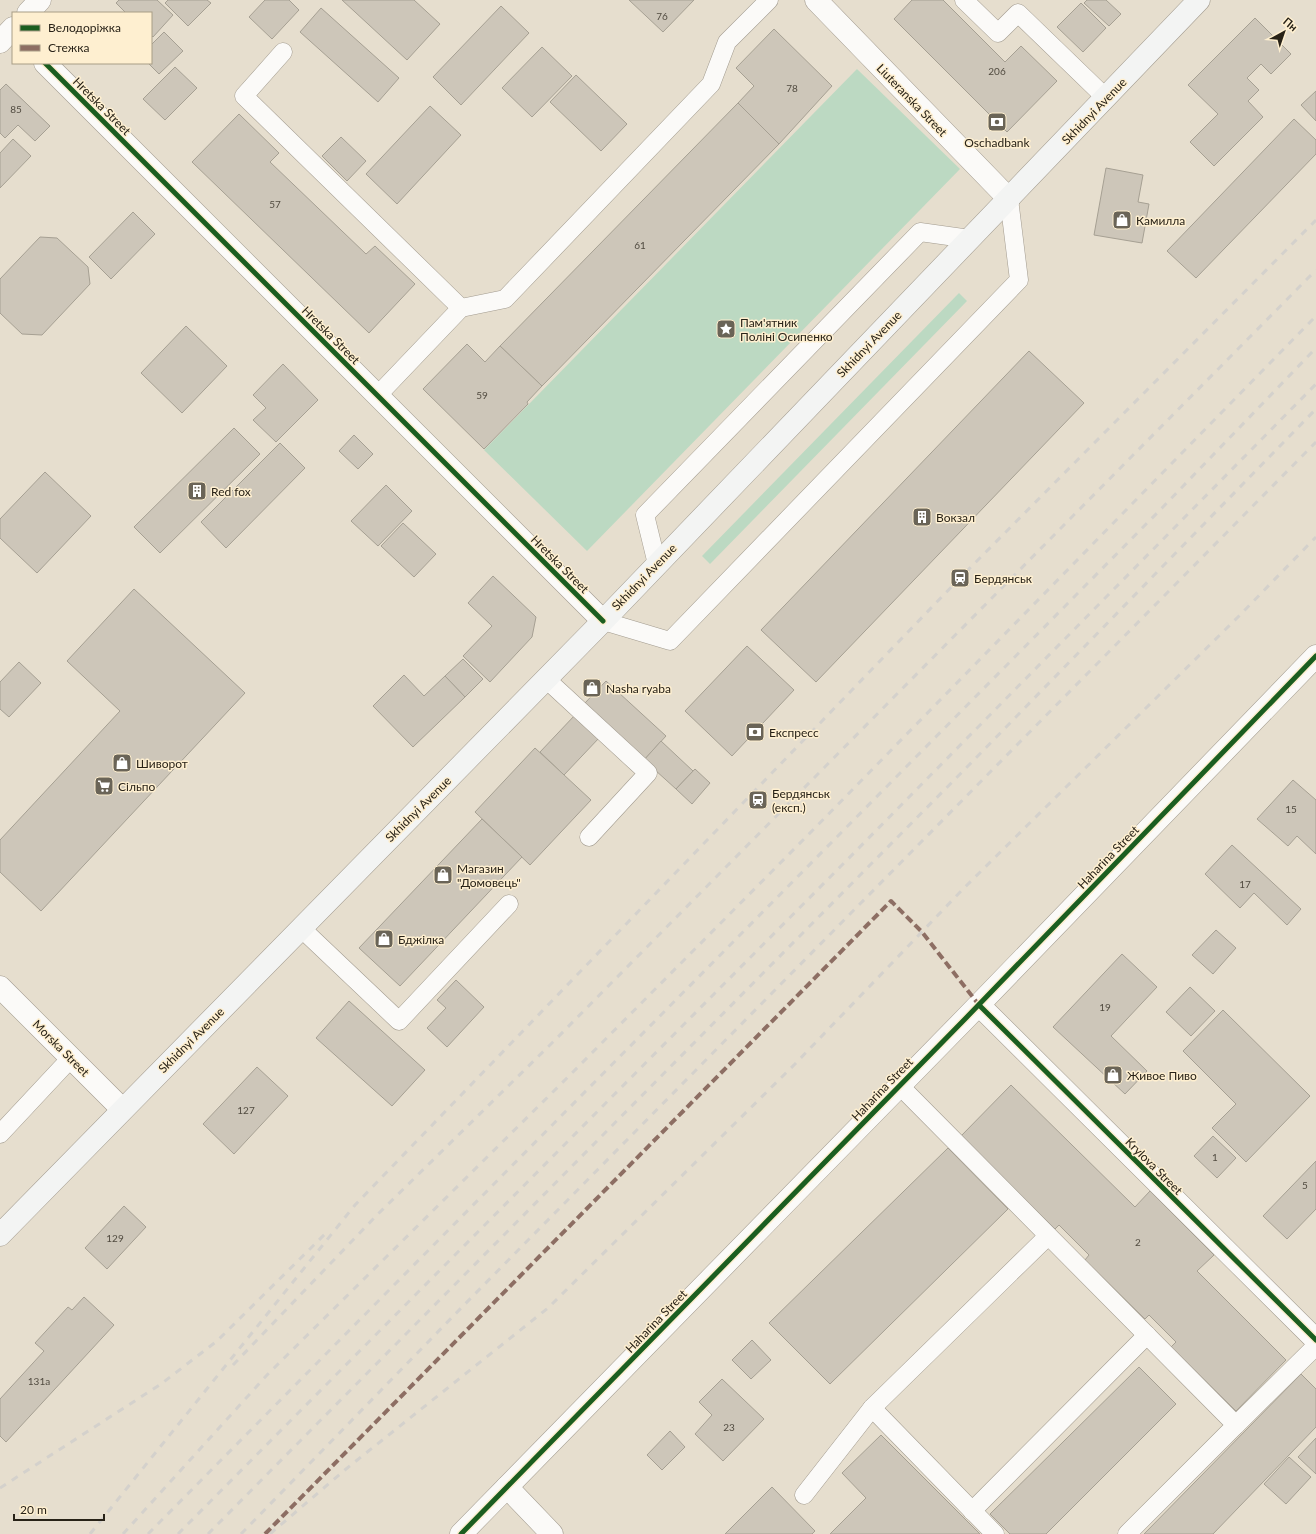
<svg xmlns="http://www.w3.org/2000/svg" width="1316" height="1534" font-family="Lato,sans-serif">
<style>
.green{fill:#bcd9c2}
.building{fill:#cdc6b9;stroke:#a6a093}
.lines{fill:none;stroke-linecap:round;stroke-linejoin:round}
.service-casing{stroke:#a29b8f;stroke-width:19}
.minor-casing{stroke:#a29b8f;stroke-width:23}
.tertiary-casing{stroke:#a29b8f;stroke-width:23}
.secondary-casing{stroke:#a29b8f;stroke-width:23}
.service{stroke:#fbfaf8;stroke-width:18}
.minor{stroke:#fbfaf8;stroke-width:22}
.tertiary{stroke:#fbfaf8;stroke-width:22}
.secondary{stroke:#f3f4f3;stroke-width:22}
.rail{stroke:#d4d1cc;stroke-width:3;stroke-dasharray:7 7;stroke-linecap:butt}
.quiet{stroke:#8d6e63;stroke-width:4;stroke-dasharray:8 4;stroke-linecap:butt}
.cycleway-casing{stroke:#feefd0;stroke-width:8}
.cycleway{stroke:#1b5e20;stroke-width:5}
.labels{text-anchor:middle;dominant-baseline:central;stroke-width:3;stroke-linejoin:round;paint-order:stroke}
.number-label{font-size:10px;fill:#514b40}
.street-label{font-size:12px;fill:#282217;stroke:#feefd0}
.poi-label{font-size:12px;fill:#282217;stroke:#feefd0;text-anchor:start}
</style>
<rect width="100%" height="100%" fill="#e6dece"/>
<!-- green -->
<g class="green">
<path d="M 857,69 L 960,169 L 587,551 L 484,450 Z"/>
<path d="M 959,293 L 967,301 L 710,564 L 702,556 Z"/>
</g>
<!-- building -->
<g class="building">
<path d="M 119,0 L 157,0 L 173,15 L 153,37 L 151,35 L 151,13 L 126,13 L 116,3 Z"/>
<path d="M 168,0 L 207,0 L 211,3 L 188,26 L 165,3 Z"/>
<path d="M 265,0 L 289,0 L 299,10 L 272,39 L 249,17 Z"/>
<path d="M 342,0 L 414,0 L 440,24 L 407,60 Z"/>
<path d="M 629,0 L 694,0 L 663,32 Z"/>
<path d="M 912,0 L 943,0 L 1005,62 L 1021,46 L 1057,81 L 1007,132 L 894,19 Z"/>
<path d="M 1087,0 L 1106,0 L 1121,14 L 1109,26 L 1084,3 Z"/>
<path d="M 1081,3 L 1106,28 L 1083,52 L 1057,27 Z"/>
<path d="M 501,6 L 529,33 L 461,105 L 433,77 Z"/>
<path d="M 321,8 L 399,78 L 378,102 L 300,32 Z"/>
<path d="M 1255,18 L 1291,54 L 1271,74 L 1261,64 L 1247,78 L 1259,90 L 1248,101 L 1263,117 L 1214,166 L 1190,142 L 1218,114 L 1188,85 Z"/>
<path d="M 774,29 L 832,86 L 779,144 L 738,103 L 754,86 L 736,68 Z"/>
<path d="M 164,32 L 183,51 L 159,74 L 148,63 L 151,63 L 151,45 Z"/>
<path d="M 542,47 L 572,76 L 532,117 L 502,88 Z"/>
<path d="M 175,67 L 197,88 L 165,120 L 143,99 Z"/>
<path d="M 576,75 L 627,124 L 601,151 L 550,102 Z"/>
<path d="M 6,84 L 50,126 L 35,141 L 18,125 L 5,138 L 0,133 L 0,90 Z"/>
<path d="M 1316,91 L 1316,121 L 1301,105 Z"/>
<path d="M 738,103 L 779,144 L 542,386 L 500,346 Z"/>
<path d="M 430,106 L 461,135 L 397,204 L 366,174 Z"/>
<path d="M 239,114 L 279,153 L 270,162 L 366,254 L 375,246 L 415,284 L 369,333 L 192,162 Z"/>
<path d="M 1294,119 L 1316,140 L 1316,154 L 1196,278 L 1167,251 Z"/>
<path d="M 341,137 L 366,161 L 347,181 L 322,156 Z"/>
<path d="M 13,139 L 31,156 L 0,188 L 0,153 Z"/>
<path d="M 1106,168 L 1143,175 L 1138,202 L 1149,204 L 1142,243 L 1094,235 Z"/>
<path d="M 133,212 L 155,234 L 111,279 L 89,257 Z"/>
<path d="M 40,237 L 57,238 L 88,267 L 90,284 L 42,335 L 22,334 L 0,313 L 0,279 Z"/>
<path d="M 186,326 L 227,366 L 182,413 L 141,373 Z"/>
<path d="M 467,344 L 485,362 L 500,346 L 542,386 L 527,402 L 528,404 L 484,449 L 423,389 Z"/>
<path d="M 1029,351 L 1084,403 L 816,682 L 761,630 Z"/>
<path d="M 283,364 L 318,400 L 276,442 L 253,420 L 266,408 L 253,395 Z"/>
<path d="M 234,428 L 260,454 L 160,553 L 134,527 Z"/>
<path d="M 354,435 L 373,454 L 358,469 L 339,451 Z"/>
<path d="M 280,443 L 305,468 L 226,548 L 201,522 Z"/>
<path d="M 45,472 L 91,516 L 37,573 L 0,538 L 0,519 Z"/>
<path d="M 386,485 L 412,511 L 378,546 L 351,521 Z"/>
<path d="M 403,523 L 436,554 L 414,577 L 381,546 Z"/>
<path d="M 493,576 L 536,617 L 532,637 L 490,682 L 463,656 L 492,626 L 468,603 Z"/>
<path d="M 134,589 L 245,693 L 41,911 L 0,872 L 0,840 L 120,711 L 67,661 Z"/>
<path d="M 747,646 L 794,690 L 732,756 L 685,711 Z"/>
<path d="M 463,659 L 483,679 L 465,697 L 445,676 Z"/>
<path d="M 19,662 L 41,683 L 9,717 L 0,709 L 0,682 Z"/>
<path d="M 404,675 L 424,696 L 445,676 L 465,697 L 413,747 L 373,706 Z"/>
<path d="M 606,681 L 666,736 L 644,760 L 584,704 Z"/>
<path d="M 575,715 L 599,738 L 564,775 L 540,752 Z"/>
<path d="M 661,741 L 693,771 L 676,789 L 644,760 Z"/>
<path d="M 535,748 L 591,800 L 530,865 L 475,812 Z"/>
<path d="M 695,769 L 710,783 L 692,804 L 676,789 Z"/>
<path d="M 1293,780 L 1316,800 L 1316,854 L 1297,836 L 1288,846 L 1257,819 Z"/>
<path d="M 482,819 L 522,857 L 400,986 L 359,948 Z"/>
<path d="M 1232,845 L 1301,909 L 1287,925 L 1254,893 L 1240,908 L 1205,874 Z"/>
<path d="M 1216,930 L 1236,948 L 1213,974 L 1192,955 Z"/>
<path d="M 1122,954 L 1157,987 L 1111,1036 L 1147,1071 L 1125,1094 L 1053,1027 Z"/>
<path d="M 456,980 L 484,1007 L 447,1047 L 427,1028 L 446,1008 L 437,1000 Z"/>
<path d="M 1190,987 L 1215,1011 L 1191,1036 L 1166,1012 Z"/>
<path d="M 349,1001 L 425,1070 L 392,1106 L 316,1038 Z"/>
<path d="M 1223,1010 L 1310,1096 L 1246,1162 L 1212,1128 L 1236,1104 L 1183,1051 Z"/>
<path d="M 257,1067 L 288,1096 L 234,1154 L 203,1124 Z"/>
<path d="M 1011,1085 L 1135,1207 L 1150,1191 L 1214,1255 L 1197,1271 L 1286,1360 L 1236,1411 L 1171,1347 L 1176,1342 L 1149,1315 L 1145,1319 L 1085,1260 L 1089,1255 L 1059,1225 L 1055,1229 L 961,1136 Z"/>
<path d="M 1213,1136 L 1236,1158 L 1217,1178 L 1194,1156 Z"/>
<path d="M 948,1148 L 1008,1209 L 830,1384 L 769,1323 Z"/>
<path d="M 1316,1161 L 1316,1209 L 1287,1239 L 1263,1216 Z"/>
<path d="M 124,1206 L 146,1227 L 107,1269 L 85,1248 Z"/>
<path d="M 84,1297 L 114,1325 L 6,1442 L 0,1436 L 0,1399 L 44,1351 L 35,1343 L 68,1307 L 72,1310 Z"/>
<path d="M 752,1340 L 771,1360 L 751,1379 L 732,1360 Z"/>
<path d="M 1139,1367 L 1176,1404 L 1046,1534 L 1010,1534 L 990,1514 Z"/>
<path d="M 1301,1374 L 1316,1389 L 1316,1427 L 1213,1534 L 1144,1534 Z"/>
<path d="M 722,1379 L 764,1419 L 723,1461 L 695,1434 L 712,1415 L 699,1402 Z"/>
<path d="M 670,1431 L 685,1447 L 662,1470 L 647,1455 Z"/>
<path d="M 881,1435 L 980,1534 L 830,1534 L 866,1498 L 842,1473 Z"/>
<path d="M 1316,1438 L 1316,1474 L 1298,1457 Z"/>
<path d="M 1289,1457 L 1311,1477 L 1286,1504 L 1264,1484 Z"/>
<path d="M 772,1487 L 815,1531 L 812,1534 L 725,1534 Z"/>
</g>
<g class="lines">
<!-- service casing -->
<g class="service-casing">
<g id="service">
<path d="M 964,0 L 998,33 L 1018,13 L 1106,98"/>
<path d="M 283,52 L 244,96 L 461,308"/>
<path d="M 377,396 L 461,308 L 505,299 L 711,84 L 727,42 L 769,0"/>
<path d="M 657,564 L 645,515 L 920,232 L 970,239"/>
<path d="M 603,621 L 670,641 L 1019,280 L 1009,199"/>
<path d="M 546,679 L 648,773 L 589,837"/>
<path d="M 301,928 L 399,1021 L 509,904"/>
<path d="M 900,1086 L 1236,1425 L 1127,1534"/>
<path d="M 0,1134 L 71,1058"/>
<path d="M 872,1408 L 995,1534"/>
<path d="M 1236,1425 L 1316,1346"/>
<path d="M 804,1495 L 872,1408 L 1048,1236"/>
<path d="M 972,1511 L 1147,1335"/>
</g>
</g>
<!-- minor casing -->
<g class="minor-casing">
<g id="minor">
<path d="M 816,0 L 1009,199"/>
<path d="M 28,13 L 40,0"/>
<path d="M 0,42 L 13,28"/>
<path d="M 45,63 L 603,621"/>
<path d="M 0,987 L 122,1109"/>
<path d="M 979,1005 L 1316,1340"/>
</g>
</g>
<!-- tertiary casing -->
<g class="tertiary-casing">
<g id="tertiary">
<path d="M 507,1487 L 552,1534"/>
<path d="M 461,1534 L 965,1019 L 1316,656"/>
</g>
</g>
<!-- secondary casing -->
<g class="secondary-casing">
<path id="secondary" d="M 0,1235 L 603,621 L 1199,0"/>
</g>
<!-- service -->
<use href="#service" class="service"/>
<!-- minor -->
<use href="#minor" class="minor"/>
<!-- tertiary -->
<use href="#tertiary" class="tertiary"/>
<!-- secondary -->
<use href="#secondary" class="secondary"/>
<!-- rail -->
<g class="rail">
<path d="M 233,1365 L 377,1215 L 554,1041 L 1316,270"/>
<path d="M 0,1488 L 161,1384 L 217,1341 L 326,1233"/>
<path d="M 90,1534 L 355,1205 L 960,578 L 1316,220"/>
<path d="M 123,1534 L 267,1375 L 570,1075 L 808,835 L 1316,316"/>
<path d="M 148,1534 L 1162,508 L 1316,348"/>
<path d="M 178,1534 L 848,859 L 1316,384"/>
<path d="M 208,1534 L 973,761 L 1316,409"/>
<path d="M 241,1534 L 465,1304 L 1316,442"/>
<path d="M 270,1534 L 346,1469 L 548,1308 L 795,1064 L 964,888 L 1238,617 L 1316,537"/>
</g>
<!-- quiet -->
<path class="quiet" d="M 265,1534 L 891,901 L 922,932 L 979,1005"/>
<!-- cycleway casing -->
<g class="cycleway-casing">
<g id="cycleway">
<path d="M 45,63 L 603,621"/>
<path d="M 979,1005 L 1316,1340"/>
<path d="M 461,1534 L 965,1019 L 1316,656"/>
</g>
</g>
<!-- cycleway -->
<use href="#cycleway" class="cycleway"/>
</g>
<!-- icons -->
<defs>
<g id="bank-square" transform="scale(1)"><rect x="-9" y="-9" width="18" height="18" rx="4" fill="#6a6457" stroke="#feefd0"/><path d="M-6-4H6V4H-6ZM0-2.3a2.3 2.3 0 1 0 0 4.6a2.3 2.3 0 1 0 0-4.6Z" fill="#fff"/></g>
<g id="shop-square" transform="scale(1)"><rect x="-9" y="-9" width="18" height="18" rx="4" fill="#6a6457" stroke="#feefd0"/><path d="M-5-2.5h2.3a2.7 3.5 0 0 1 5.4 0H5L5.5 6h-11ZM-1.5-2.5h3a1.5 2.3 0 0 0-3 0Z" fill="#fff"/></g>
<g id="sight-square" transform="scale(1)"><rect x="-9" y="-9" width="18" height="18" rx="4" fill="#6a6457" stroke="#feefd0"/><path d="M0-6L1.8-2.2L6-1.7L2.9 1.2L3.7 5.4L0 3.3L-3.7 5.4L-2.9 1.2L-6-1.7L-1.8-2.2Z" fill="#fff"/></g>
<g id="building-square" transform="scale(1)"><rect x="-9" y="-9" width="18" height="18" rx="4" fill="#6a6457" stroke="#feefd0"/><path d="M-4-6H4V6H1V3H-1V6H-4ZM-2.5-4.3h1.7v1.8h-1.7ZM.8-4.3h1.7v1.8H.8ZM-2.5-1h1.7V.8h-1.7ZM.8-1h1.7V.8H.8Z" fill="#fff"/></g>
<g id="station-square" transform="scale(1)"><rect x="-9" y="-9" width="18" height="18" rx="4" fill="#6a6457" stroke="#feefd0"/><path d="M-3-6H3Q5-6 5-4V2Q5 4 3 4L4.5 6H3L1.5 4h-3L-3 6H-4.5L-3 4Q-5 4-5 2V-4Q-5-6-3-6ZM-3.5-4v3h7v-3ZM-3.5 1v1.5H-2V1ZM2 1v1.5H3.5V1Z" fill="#fff"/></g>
<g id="supermarket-square" transform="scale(1)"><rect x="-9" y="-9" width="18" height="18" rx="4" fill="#6a6457" stroke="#feefd0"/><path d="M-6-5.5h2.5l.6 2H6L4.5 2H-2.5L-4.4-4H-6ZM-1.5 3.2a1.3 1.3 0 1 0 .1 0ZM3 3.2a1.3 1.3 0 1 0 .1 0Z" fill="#fff"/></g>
</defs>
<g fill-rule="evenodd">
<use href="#bank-square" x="997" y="122"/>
<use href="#shop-square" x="1122" y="220"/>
<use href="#sight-square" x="726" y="329"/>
<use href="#building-square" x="197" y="491"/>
<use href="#building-square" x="922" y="517"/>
<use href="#station-square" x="960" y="578"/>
<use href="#shop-square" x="592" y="688"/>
<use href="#bank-square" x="755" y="732"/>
<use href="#shop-square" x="122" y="763"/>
<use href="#supermarket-square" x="104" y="786"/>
<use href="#station-square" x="758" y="800"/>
<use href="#shop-square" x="443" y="875"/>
<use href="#shop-square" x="384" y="939"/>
<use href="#shop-square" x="1113" y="1075"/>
</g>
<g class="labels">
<!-- number labels -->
<g class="number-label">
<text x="662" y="16">76</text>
<text x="997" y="71">206</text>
<text x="792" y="88">78</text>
<text x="16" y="109">85</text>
<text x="275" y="204">57</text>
<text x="640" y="245">61</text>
<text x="482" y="395">59</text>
<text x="1291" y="809">15</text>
<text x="1245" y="884">17</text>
<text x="1105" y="1007">19</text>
<text x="246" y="1110">127</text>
<text x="1215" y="1157">1</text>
<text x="1305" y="1185">5</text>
<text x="115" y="1238">129</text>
<text x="1138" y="1242">2</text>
<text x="39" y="1381">131а</text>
<text x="729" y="1427">23</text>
</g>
<!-- street labels -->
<g class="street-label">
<text transform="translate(912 100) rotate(46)">Liuteranska Street</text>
<text transform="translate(102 106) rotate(45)">Hretska Street</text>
<text transform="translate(1094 111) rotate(-46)">Skhidnyi Avenue</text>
<text transform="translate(331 335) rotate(45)">Hretska Street</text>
<text transform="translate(869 344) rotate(-46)">Skhidnyi Avenue</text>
<text transform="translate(560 564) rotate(45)">Hretska Street</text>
<text transform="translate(644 577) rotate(-46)">Skhidnyi Avenue</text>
<text transform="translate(418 809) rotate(-45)">Skhidnyi Avenue</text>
<text transform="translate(1108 857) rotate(-46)">Haharina Street</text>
<text transform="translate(191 1040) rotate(-45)">Skhidnyi Avenue</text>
<text transform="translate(61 1048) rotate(45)">Morska Street</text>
<text transform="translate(882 1089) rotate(-46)">Haharina Street</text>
<text transform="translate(1154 1166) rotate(45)">Krylova Street</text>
<text transform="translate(656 1321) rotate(-46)">Haharina Street</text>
</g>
<!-- poi labels -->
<g class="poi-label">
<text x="997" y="142" text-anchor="middle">Oschadbank</text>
<text x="1136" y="220">Камилла</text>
<text x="740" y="322">Пам'ятник<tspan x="740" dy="14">Поліні Осипенко</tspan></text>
<text x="211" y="491">Red fox</text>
<text x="936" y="517">Вокзал</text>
<text x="974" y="578">Бердянськ</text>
<text x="606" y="688">Nasha ryaba</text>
<text x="769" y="732">Експресс</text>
<text x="136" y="763">Шиворот</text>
<text x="118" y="786">Сільпо</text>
<text x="772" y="793">Бердянськ<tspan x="772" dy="14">(експ.)</tspan></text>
<text x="457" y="868">Магазин<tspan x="457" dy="14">"Домовець"</tspan></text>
<text x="398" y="939">Бджілка</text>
<text x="1127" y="1075">Живое Пиво</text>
</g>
</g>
<!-- legend -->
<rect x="12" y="12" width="140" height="52" fill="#feefd0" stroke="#a89d86"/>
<rect x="20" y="25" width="20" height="6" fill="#1b5e20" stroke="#a89d86"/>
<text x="48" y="32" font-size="12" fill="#282217">Велодоріжка</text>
<rect x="20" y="45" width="20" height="6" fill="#8d6e63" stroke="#a89d86"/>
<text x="48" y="52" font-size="12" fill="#282217">Стежка</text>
<!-- north arrow -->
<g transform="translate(1284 32) rotate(40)" stroke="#feefd0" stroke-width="3" paint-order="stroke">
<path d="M0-3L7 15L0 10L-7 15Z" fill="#282217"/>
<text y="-6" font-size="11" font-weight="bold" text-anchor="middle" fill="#282217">Пн</text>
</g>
<!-- scale -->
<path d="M14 1514v6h90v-6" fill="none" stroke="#282217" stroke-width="2"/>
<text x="20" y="1514" font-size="12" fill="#282217" stroke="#feefd0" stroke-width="3" paint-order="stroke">20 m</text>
</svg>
